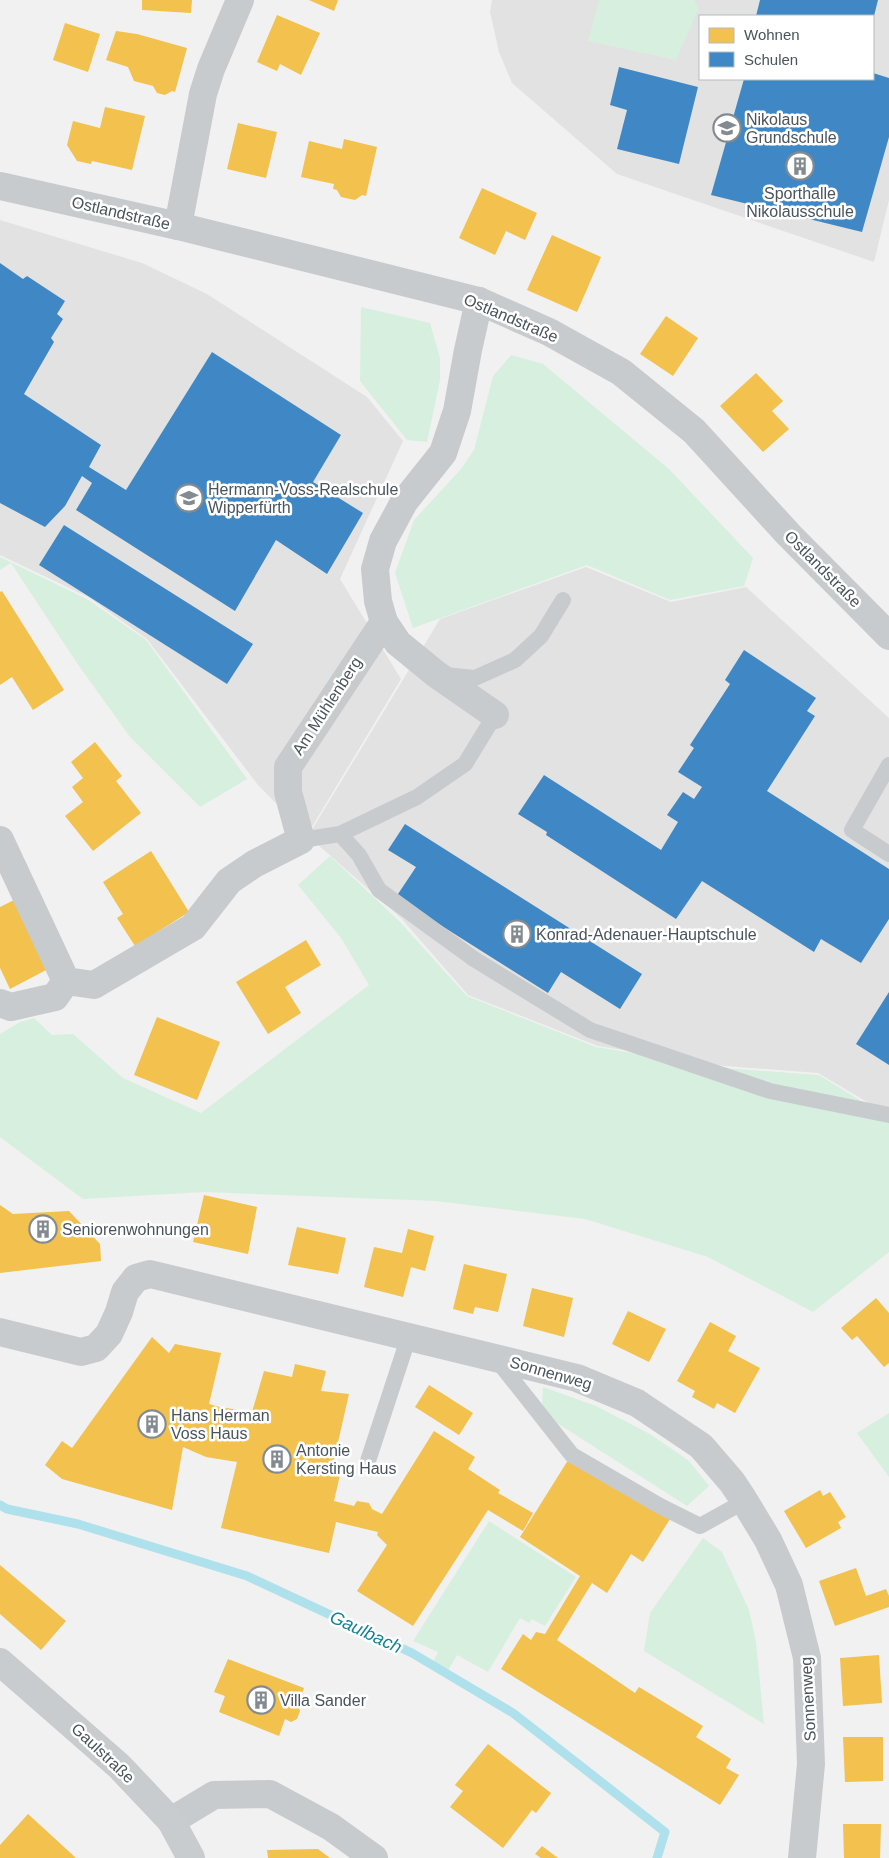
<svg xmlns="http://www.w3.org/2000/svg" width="889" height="1858" font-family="Helvetica,sans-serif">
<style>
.education{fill:#e3e2e2;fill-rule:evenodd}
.green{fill:#d7efdf}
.homes{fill:#f2c14e}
.schools{fill:#3f88c5}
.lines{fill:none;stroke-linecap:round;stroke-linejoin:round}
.stream{stroke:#aee1eb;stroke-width:9}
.lane{stroke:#c8cbcd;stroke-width:16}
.street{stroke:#c8cbcd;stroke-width:28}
.secondary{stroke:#c9ccce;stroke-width:28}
.labels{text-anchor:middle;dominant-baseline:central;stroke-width:5;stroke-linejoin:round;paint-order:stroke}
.poi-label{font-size:16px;fill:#49545c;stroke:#fff;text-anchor:start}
.street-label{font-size:16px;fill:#49545c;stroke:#fff}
.water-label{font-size:18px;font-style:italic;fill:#148295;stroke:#fff}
</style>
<rect width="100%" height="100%" fill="#f1f1f1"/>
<!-- education -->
<g class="education">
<path d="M 492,0 L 889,0 L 889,200 L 874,262 L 617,174 L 512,83 L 499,52 L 490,12 ZM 700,16 L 873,16 L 873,79 L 700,79 Z"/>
<path d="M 0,220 L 142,263 L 207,294 L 367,397 L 403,441 L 340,579 L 401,679 L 307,835 L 258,785 L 147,639 L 88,597 L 0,555 Z"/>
<path d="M 586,567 L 671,602 L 746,587 L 889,718 L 889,1115 L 818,1073 L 724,1066 L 598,1046 L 468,995 L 401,918 L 308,836 L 440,619 Z"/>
</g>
<!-- green -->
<g class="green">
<path d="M 599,0 L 694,0 L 699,8 L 676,60 L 588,41 Z"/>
<path d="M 361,307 L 430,323 L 440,358 L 440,380 L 427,442 L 407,440 L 360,381 Z"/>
<path d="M 511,355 L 543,364 L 669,469 L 753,558 L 744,586 L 670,600 L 587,565 L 413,628 L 395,573 L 414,520 L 461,469 L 474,450 L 493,376 Z"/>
<path d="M 0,557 L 87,599 L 146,640 L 247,779 L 200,807 L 130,737 L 77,663 L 11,563 L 0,570 Z"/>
<path d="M 330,856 L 399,921 L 467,996 L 596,1047 L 724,1068 L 819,1075 L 889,1118 L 889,1252 L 813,1312 L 708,1257 L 585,1219 L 436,1201 L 204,1192 L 83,1199 L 0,1137 L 0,1034 L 20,1022 L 34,1018 L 52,1035 L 73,1034 L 123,1078 L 201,1113 L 369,985 L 341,938 L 298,885 Z"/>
<path d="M 543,1387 L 596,1406 L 650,1434 L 689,1461 L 709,1486 L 687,1506 L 546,1416 L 542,1403 Z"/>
<path d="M 889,1413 L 889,1477 L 857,1433 Z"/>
<path d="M 489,1521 L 576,1577 L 545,1626 L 532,1619 L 529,1623 L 520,1618 L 488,1672 L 457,1655 L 446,1674 L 431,1666 L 438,1652 L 413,1641 Z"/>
<path d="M 703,1538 L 722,1552 L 749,1610 L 756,1642 L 764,1724 L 644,1651 L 650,1613 Z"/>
</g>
<!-- homes -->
<g class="homes">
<path d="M 142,0 L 192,0 L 191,13 L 142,10 Z"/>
<path d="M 309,0 L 338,0 L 334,11 Z"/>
<path d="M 277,15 L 320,33 L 301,75 L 280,64 L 277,71 L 257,62 Z"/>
<path d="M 65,23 L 100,34 L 88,72 L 53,60 Z"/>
<path d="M 116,31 L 137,34 L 187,48 L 175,92 L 172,91 L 165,95 L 157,93 L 153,86 L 134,81 L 128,67 L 106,60 Z"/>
<path d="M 105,107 L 145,116 L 132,170 L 92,161 L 91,164 L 77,161 L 67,145 L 73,121 L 100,128 Z"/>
<path d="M 238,123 L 277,132 L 266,178 L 227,169 Z"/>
<path d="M 344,139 L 377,147 L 366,196 L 362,195 L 355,200 L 341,197 L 337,190 L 333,189 L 334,184 L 301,177 L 309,141 L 342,149 Z"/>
<path d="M 482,188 L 537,213 L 525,240 L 506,231 L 495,255 L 459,238 Z"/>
<path d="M 552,235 L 601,257 L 577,312 L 527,290 Z"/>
<path d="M 666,316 L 698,338 L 673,376 L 640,354 Z"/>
<path d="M 756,373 L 783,401 L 772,411 L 789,429 L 763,452 L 720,406 Z"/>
<path d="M 2,591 L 64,690 L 33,710 L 12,677 L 0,685 L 0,592 Z"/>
<path d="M 95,742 L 122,776 L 116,781 L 141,813 L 93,851 L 65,816 L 83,802 L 72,787 L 83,778 L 71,762 Z"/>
<path d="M 151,851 L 189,912 L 135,946 L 117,918 L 123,914 L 103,882 Z"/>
<path d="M 14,900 L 48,969 L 10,989 L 0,968 L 0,907 Z"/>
<path d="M 306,940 L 321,965 L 285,987 L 301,1013 L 268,1034 L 236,982 Z"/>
<path d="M 157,1017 L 220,1042 L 197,1100 L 134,1075 Z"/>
<path d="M 204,1195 L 257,1207 L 248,1254 L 193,1242 Z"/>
<path d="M 0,1205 L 13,1214 L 69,1211 L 100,1244 L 101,1261 L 0,1273 Z"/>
<path d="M 297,1227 L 346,1238 L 338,1274 L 288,1265 Z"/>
<path d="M 408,1229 L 434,1236 L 425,1271 L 411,1267 L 403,1297 L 364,1287 L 374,1247 L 402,1253 Z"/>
<path d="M 464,1264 L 507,1274 L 498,1312 L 475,1307 L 473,1314 L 453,1309 Z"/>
<path d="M 532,1288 L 573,1298 L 564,1337 L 523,1326 Z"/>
<path d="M 876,1298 L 889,1313 L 889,1363 L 884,1367 L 857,1336 L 852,1340 L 841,1328 Z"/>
<path d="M 628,1311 L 666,1329 L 649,1362 L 612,1344 Z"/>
<path d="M 710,1322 L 736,1336 L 728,1351 L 760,1368 L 735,1413 L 717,1403 L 714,1409 L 692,1397 L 695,1391 L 677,1381 Z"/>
<path d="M 152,1337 L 169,1353 L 175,1344 L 221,1353 L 209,1404 L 220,1407 L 252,1412 L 264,1371 L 292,1377 L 295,1364 L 326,1371 L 321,1391 L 349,1394 L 333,1464 L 342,1466 L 334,1501 L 354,1506 L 357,1501 L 369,1503 L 372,1509 L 382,1514 L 434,1431 L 475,1457 L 468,1469 L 500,1490 L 498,1493 L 533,1513 L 523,1531 L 488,1510 L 413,1626 L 357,1591 L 387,1545 L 377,1535 L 378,1532 L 336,1522 L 329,1553 L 221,1528 L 237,1462 L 206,1457 L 183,1447 L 172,1510 L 62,1479 L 45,1465 L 62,1441 L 72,1448 Z"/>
<path d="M 429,1385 L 473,1413 L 459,1435 L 415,1407 Z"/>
<path d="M 570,1457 L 670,1519 L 643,1562 L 631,1554 L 607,1593 L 592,1583 L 557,1640 L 635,1693 L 639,1687 L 703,1726 L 696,1737 L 731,1759 L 726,1768 L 739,1775 L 720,1805 L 501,1669 L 523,1634 L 531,1640 L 536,1632 L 545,1634 L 580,1576 L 520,1537 Z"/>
<path d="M 820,1490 L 823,1496 L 830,1492 L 846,1517 L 838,1522 L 841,1528 L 806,1548 L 784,1511 Z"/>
<path d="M 0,1565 L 66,1621 L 41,1650 L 0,1614 Z"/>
<path d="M 856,1568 L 866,1596 L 886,1589 L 889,1596 L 889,1607 L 835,1626 L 819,1581 Z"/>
<path d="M 879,1655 L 882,1703 L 843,1706 L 840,1658 Z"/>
<path d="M 228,1659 L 304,1688 L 298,1704 L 300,1711 L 297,1719 L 291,1722 L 285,1719 L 279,1736 L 219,1712 L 225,1696 L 214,1692 Z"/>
<path d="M 843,1737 L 883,1737 L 883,1781 L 845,1782 Z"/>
<path d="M 488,1744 L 551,1793 L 536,1813 L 532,1810 L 503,1848 L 450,1807 L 463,1791 L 455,1785 Z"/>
<path d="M 28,1814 L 76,1858 L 0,1858 L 0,1845 Z"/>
<path d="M 843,1824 L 881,1824 L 880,1858 L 844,1858 Z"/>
<path d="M 542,1846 L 558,1858 L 541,1858 L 535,1854 Z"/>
<path d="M 318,1849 L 330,1858 L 268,1858 L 267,1850 Z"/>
</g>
<!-- schools -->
<g class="schools">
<path d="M 760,0 L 878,0 L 874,16 L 756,16 Z"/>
<path d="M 619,67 L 698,87 L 679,164 L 617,149 L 627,110 L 610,105 Z"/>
<path d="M 873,73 L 889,78 L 889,137 L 862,232 L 711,195 L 744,79 L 873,79 Z"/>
<path d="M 0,263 L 23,279 L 27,276 L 65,301 L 57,314 L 63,319 L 51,338 L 54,342 L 24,394 L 101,445 L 89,467 L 126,490 L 212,352 L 341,435 L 313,482 L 363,513 L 327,574 L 276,540 L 235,611 L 76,510 L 92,483 L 82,476 L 65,506 L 45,527 L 0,503 Z"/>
<path d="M 64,525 L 253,644 L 227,684 L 39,565 Z"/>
<path d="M 744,650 L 816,698 L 807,711 L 815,716 L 767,791 L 889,869 L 889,919 L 861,963 L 821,939 L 814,952 L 702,881 L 676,919 L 546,835 L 547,832 L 518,814 L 544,775 L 661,850 L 678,822 L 667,815 L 683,792 L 694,799 L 702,787 L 678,772 L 694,748 L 690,745 L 730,684 L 725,680 Z"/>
<path d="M 405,824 L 642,974 L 620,1009 L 561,972 L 548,993 L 396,897 L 416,867 L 388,850 Z"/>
<path d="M 889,992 L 889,1065 L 856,1044 Z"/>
</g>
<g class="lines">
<!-- stream -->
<path class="stream" d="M 0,1505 L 7,1509 L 78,1524 L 247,1576 L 412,1653 L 513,1713 L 665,1832 L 657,1858"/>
<!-- lane -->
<g class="lane">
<path d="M 444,675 L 475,678 L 515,660 L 541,636 L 563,600"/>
<path d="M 889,765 L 852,830 L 889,854"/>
<path d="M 340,834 L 359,855 L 379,890 L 474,959 L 590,1030 L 770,1091 L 889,1115"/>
<path d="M 301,840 L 340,834 L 417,797 L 465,764 L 495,715"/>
<path d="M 497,1360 L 572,1455 L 660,1506 L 700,1526 L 745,1501"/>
<path d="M 367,1464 L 409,1336"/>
</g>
<!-- street -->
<g class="street">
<path d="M 0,186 L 178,226 L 479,301 L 549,332 L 621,372 L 694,431 L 789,535 L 889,636"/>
<path d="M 178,226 L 203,94 L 211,69 L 240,0"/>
<path d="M 479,301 L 468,350 L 457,411 L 443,453 L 404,502 L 383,541 L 375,569 L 378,601 L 384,622 L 398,643 L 436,674 L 495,715"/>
<path d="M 0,840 L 66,981 L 94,985 L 193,927 L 229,881 L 254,864 L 301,840 L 288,792 L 288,767 L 384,622"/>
<path d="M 0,1003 L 11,1007 L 55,997 L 66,981"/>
<path d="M 0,1332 L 81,1352 L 96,1348 L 109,1334 L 119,1312 L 125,1292 L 136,1278 L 150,1274 L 577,1378 L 637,1403 L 701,1446 L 732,1482 L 742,1497 L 768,1540 L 789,1585 L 807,1658 L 811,1764 L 802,1858"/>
<path d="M 171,1821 L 214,1795 L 270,1794 L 331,1827 L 374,1858"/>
</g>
<!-- secondary -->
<path class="secondary" d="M 0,1662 L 119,1766 L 171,1821 L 191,1858"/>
</g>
<!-- icons -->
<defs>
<g id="school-ring" transform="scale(1.4375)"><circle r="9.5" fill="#fff" stroke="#848b90" stroke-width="1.5"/><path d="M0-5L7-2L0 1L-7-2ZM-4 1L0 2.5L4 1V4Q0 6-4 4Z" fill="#848b90"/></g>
<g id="building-ring" transform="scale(1.4375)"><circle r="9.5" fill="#fff" stroke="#848b90" stroke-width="1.5"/><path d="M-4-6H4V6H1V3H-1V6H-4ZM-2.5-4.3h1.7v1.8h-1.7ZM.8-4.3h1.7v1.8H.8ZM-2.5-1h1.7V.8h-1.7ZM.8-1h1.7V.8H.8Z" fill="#848b90"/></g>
</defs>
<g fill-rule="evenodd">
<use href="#school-ring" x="727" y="128"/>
<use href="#building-ring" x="800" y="166"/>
<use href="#school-ring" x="189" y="498"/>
<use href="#building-ring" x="517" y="934"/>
<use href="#building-ring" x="43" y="1229"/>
<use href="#building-ring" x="152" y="1424"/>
<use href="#building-ring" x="277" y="1459"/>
<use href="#building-ring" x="261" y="1700"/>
</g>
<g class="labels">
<!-- poi labels -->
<g class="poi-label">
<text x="746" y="119">Nikolaus<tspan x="746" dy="18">Grundschule</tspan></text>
<text x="800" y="193" text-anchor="middle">Sporthalle<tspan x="800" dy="18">Nikolausschule</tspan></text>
<text x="208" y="489">Hermann-Voss-Realschule<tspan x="208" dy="18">Wipperfürth</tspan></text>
<text x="536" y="934">Konrad-Adenauer-Hauptschule</text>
<text x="62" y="1229">Seniorenwohnungen</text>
<text x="171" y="1415">Hans Herman<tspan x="171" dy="18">Voss Haus</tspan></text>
<text x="296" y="1450">Antonie<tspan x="296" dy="18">Kersting Haus</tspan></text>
<text x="280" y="1700">Villa Sander</text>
</g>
<!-- street labels -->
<g class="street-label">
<text transform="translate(121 213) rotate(13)">Ostlandstraße</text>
<text transform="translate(511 318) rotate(23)">Ostlandstraße</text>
<text transform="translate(823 569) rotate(45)">Ostlandstraße</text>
<text transform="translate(327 706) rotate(-57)">Am Mühlenberg</text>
<text transform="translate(551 1373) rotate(16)">Sonnenweg</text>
<text transform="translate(808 1699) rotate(-93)">Sonnenweg</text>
<text transform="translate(103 1753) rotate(43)">Gaulstraße</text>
</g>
<!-- water labels -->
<g class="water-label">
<text transform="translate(366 1632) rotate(25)">Gaulbach</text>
</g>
</g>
<!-- legend -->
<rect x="699" y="15" width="175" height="65" fill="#ffffff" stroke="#b6bbbe"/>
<rect x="709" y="28" width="25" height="15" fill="#f2c14e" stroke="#b6bbbe"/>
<text x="744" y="40" font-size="15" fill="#49545c">Wohnen</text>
<rect x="709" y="52" width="25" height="15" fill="#3f88c5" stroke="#b6bbbe"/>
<text x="744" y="65" font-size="15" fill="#49545c">Schulen</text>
</svg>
